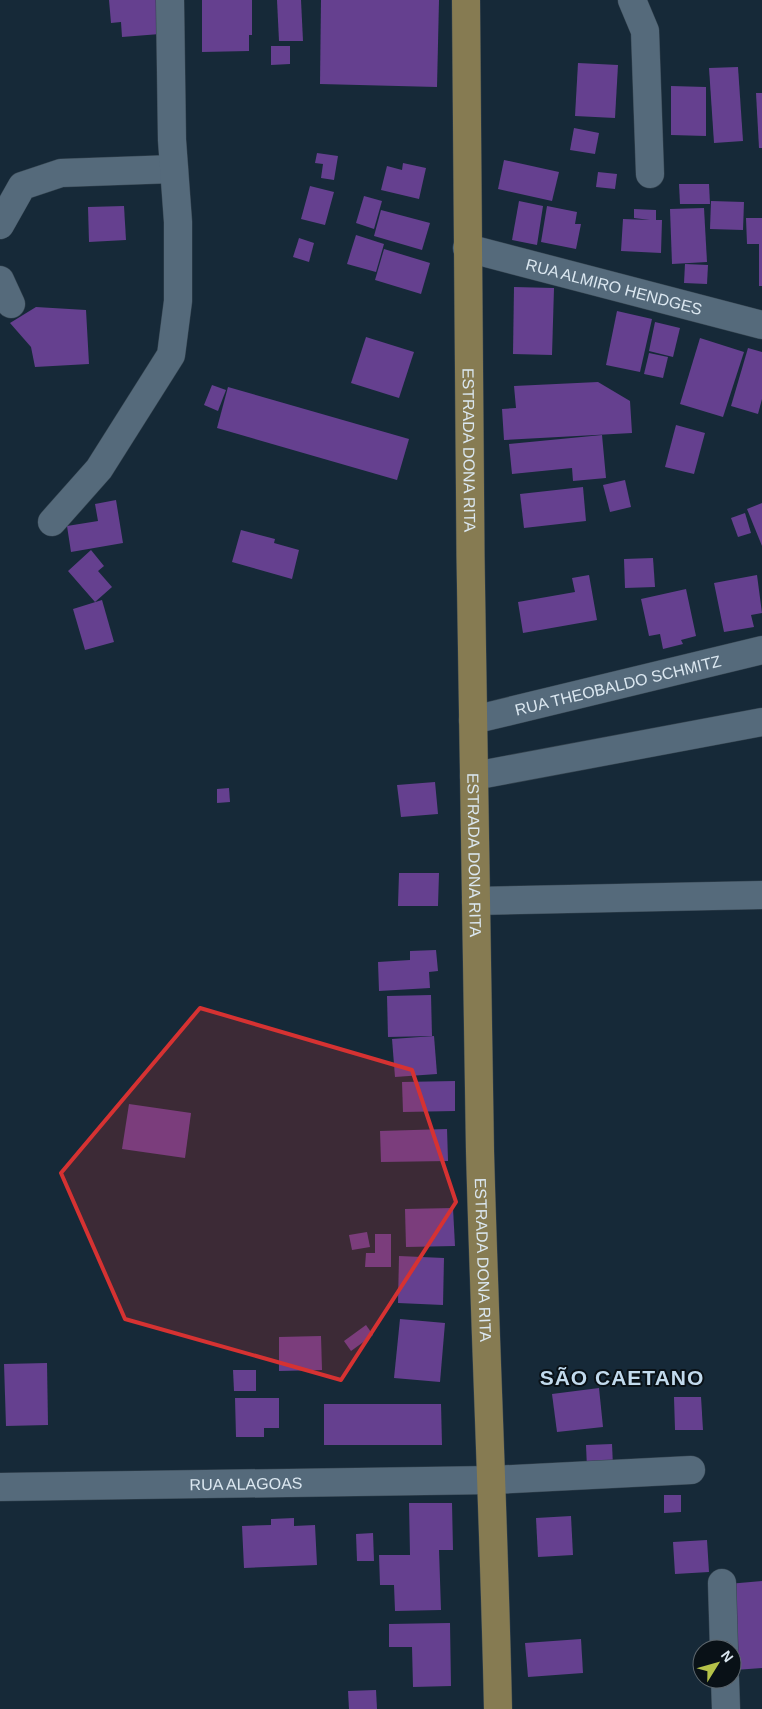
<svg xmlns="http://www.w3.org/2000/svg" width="762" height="1709" font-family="Arial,sans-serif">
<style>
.building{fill:#65408f}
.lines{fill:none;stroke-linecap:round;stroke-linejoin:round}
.minor-casing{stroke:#354450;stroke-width:29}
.major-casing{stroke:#354450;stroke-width:29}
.minor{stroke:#556a7b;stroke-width:28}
.major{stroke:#867b52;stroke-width:28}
.marked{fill:#d63232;fill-opacity:0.2;stroke:#d63232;stroke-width:4;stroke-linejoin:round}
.labels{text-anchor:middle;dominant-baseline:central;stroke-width:4;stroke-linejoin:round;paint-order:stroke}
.street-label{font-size:16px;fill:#dbe7f0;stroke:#091117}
.district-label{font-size:21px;font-weight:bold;letter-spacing:1px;fill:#c2daed;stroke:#091117}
</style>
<rect width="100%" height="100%" fill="#162938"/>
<!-- building -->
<g class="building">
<path d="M 109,0 L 158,0 L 160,34 L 122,37 L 121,22 L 111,23 Z"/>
<path d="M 202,0 L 252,0 L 252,35 L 249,35 L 249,51 L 202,52 Z"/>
<path d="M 277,0 L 301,0 L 303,41 L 279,41 Z"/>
<path d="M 321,0 L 439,0 L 437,87 L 320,84 Z"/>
<path d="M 271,46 L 290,46 L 290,64 L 271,65 Z"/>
<path d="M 578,63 L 618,65 L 615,118 L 575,116 Z"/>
<path d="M 738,67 L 743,141 L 714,143 L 709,68 Z"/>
<path d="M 671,86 L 706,87 L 706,136 L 671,135 Z"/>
<path d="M 756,93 L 762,93 L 762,148 L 759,148 Z"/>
<path d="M 574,128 L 599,133 L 595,154 L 570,150 Z"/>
<path d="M 317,153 L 338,156 L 334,180 L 321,178 L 323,164 L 315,163 Z"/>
<path d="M 504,160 L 559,172 L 552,201 L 498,189 Z"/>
<path d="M 403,163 L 426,168 L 419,199 L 381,190 L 387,166 L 402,170 Z"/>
<path d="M 598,172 L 617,174 L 615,189 L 596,187 Z"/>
<path d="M 679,184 L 709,184 L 710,204 L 680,204 Z"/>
<path d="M 310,186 L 334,192 L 325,225 L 301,219 Z"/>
<path d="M 364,196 L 382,201 L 374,229 L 356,223 Z"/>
<path d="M 519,201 L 543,206 L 537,245 L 512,240 Z"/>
<path d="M 711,201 L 744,202 L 743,230 L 710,229 Z"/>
<path d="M 124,206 L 126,240 L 89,242 L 88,207 Z"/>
<path d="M 547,206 L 577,212 L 575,224 L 581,224 L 576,249 L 541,242 Z"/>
<path d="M 704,208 L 707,262 L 672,264 L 670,209 Z"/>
<path d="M 634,209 L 656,210 L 656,220 L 662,220 L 661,253 L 621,251 L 623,219 L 650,220 L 634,218 Z"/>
<path d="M 381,210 L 430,223 L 422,250 L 374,236 Z"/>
<path d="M 746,218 L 762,218 L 762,286 L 759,286 L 759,244 L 747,244 Z"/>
<path d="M 356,235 L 384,244 L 376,272 L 347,264 Z"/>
<path d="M 299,238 L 314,243 L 309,262 L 293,257 Z"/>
<path d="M 384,249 L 430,263 L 421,294 L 375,280 Z"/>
<path d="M 685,264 L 708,265 L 707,284 L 684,283 Z"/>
<path d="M 514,287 L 554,288 L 552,355 L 513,354 Z"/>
<path d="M 36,307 L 86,310 L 89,364 L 35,367 L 31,347 L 10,323 Z"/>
<path d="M 617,311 L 652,319 L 640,372 L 606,365 Z"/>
<path d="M 655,322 L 680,328 L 673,357 L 649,351 Z"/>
<path d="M 366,337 L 414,352 L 399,398 L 351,383 Z"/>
<path d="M 700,338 L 744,352 L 723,417 L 680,404 Z"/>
<path d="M 748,348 L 762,352 L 762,399 L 758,414 L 731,406 Z"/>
<path d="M 649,353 L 668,357 L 663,378 L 644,374 Z"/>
<path d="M 598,382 L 630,401 L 632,433 L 504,440 L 502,409 L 516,408 L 514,386 Z"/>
<path d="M 212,385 L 226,390 L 218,411 L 204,405 Z"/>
<path d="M 228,387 L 409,439 L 397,480 L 217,428 Z"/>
<path d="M 676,425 L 705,433 L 694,474 L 665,467 Z"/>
<path d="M 602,435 L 606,478 L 573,481 L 572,468 L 512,474 L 509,444 Z"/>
<path d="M 625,480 L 631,507 L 610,512 L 603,485 Z"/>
<path d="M 583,487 L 586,521 L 524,528 L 520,494 Z"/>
<path d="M 116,500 L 123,543 L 71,552 L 67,526 L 98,521 L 95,504 Z"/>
<path d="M 762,503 L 762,546 L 747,509 Z"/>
<path d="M 745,513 L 751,533 L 738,537 L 731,518 Z"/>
<path d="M 241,530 L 275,539 L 274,543 L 299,550 L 292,579 L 232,562 Z"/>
<path d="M 91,550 L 104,566 L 98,571 L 112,587 L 95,602 L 68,571 Z"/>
<path d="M 653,558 L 655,587 L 625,588 L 624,559 Z"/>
<path d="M 589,575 L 597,620 L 523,633 L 518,602 L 575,592 L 572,578 Z"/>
<path d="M 757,575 L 762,613 L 751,615 L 754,627 L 724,632 L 714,583 Z"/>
<path d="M 686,589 L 696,636 L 681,640 L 683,644 L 663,649 L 660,634 L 649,636 L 641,599 Z"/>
<path d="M 102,600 L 114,642 L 85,650 L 73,609 Z"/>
<path d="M 435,782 L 438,814 L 401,817 L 397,785 Z"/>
<path d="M 229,788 L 230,802 L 217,803 L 217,789 Z"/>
<path d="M 399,873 L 439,873 L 438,906 L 398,906 Z"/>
<path d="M 436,950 L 438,971 L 429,972 L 430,988 L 379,991 L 378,962 L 410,960 L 410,951 Z"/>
<path d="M 431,995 L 432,1036 L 388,1037 L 387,996 Z"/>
<path d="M 434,1036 L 437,1074 L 395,1077 L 392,1039 Z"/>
<path d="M 455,1081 L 455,1111 L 403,1112 L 402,1082 Z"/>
<path d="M 129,1104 L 191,1113 L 185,1158 L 122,1149 Z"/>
<path d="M 447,1129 L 448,1161 L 381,1162 L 380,1131 Z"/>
<path d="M 453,1208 L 455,1246 L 406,1247 L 405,1209 Z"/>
<path d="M 367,1232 L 370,1247 L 352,1250 L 349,1235 Z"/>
<path d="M 375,1234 L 391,1234 L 391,1267 L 365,1267 L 366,1253 L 375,1253 Z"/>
<path d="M 399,1256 L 444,1258 L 443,1305 L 398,1303 Z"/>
<path d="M 400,1319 L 445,1323 L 440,1382 L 394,1378 Z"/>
<path d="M 366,1325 L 373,1335 L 351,1351 L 344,1341 Z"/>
<path d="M 321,1336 L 322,1370 L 279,1371 L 279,1337 Z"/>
<path d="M 47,1363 L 48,1425 L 6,1426 L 4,1364 Z"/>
<path d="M 233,1370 L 256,1370 L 256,1391 L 234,1391 Z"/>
<path d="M 599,1388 L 603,1427 L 557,1432 L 552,1394 Z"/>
<path d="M 674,1397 L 701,1397 L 703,1430 L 675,1430 Z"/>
<path d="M 235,1398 L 279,1398 L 279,1428 L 264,1428 L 264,1437 L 236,1437 Z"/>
<path d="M 324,1404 L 441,1404 L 442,1445 L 324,1445 Z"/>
<path d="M 612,1444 L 613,1466 L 587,1468 L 586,1445 Z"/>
<path d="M 664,1495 L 681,1495 L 681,1512 L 664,1513 Z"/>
<path d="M 409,1503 L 452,1503 L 453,1550 L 439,1550 L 441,1610 L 395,1611 L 394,1585 L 380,1585 L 379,1555 L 410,1555 Z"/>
<path d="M 571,1516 L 573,1555 L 538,1557 L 536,1518 Z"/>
<path d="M 294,1518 L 294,1526 L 315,1525 L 317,1565 L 244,1568 L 242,1526 L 271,1525 L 271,1519 Z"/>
<path d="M 373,1533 L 374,1561 L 357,1561 L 356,1534 Z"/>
<path d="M 707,1540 L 709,1572 L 675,1574 L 673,1542 Z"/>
<path d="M 762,1581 L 762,1668 L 735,1670 L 728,1584 Z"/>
<path d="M 450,1623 L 451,1686 L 413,1687 L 412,1647 L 389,1647 L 389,1624 Z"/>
<path d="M 581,1639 L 583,1673 L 528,1677 L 525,1643 Z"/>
<path d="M 376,1690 L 377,1709 L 349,1709 L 348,1691 Z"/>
</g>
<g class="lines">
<!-- minor casing -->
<g class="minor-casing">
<g id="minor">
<path d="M 632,0 L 645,31 L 650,174"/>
<path d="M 0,225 L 22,186 L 61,173 L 174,169"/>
<path id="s1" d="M 467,248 L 762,325"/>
<path d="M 0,280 L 11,304"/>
<path d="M 52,522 L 99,469 L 171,355 L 178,301 L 178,222 L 172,140 L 170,0"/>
<path id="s2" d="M 473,720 L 762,650"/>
<path d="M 474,776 L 762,722"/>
<path d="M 476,901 L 762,895"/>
<path id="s3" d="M 0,1487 L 493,1480 L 691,1470"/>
<path d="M 722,1583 L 724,1649"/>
<path d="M 725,1679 L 726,1709"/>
</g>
</g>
<!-- major casing -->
<g class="major-casing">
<g id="major">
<path id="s4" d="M 466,0 C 468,384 472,767 480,1151 C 485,1337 494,1523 498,1709"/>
</g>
</g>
<!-- minor -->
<use href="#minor" class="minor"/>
<!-- major -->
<use href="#major" class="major"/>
</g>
<!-- marked area -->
<path class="marked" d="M 200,1008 L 412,1070 L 456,1202 L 341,1380 L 125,1319 L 61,1173 Z"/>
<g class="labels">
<!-- street labels -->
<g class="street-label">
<text stroke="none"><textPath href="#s1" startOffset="152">RUA ALMIRO HENDGES</textPath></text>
<text stroke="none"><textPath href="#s4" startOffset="450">ESTRADA DONA RITA</textPath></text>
<text stroke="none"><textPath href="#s2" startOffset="149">RUA THEOBALDO SCHMITZ</textPath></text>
<text stroke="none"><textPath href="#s4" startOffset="855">ESTRADA DONA RITA</textPath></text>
<text stroke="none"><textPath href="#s4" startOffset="1260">ESTRADA DONA RITA</textPath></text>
<text stroke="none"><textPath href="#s3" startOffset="246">RUA ALAGOAS</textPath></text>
</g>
<!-- district labels -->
<g class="district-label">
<text x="622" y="1377">SÃO CAETANO</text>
</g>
</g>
<!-- north arrow -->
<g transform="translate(717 1664) rotate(53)"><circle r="24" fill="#091117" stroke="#5d676e"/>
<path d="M0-4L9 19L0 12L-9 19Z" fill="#b5c249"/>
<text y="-8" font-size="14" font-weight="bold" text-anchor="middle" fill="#dbe7f0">N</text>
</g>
</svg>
